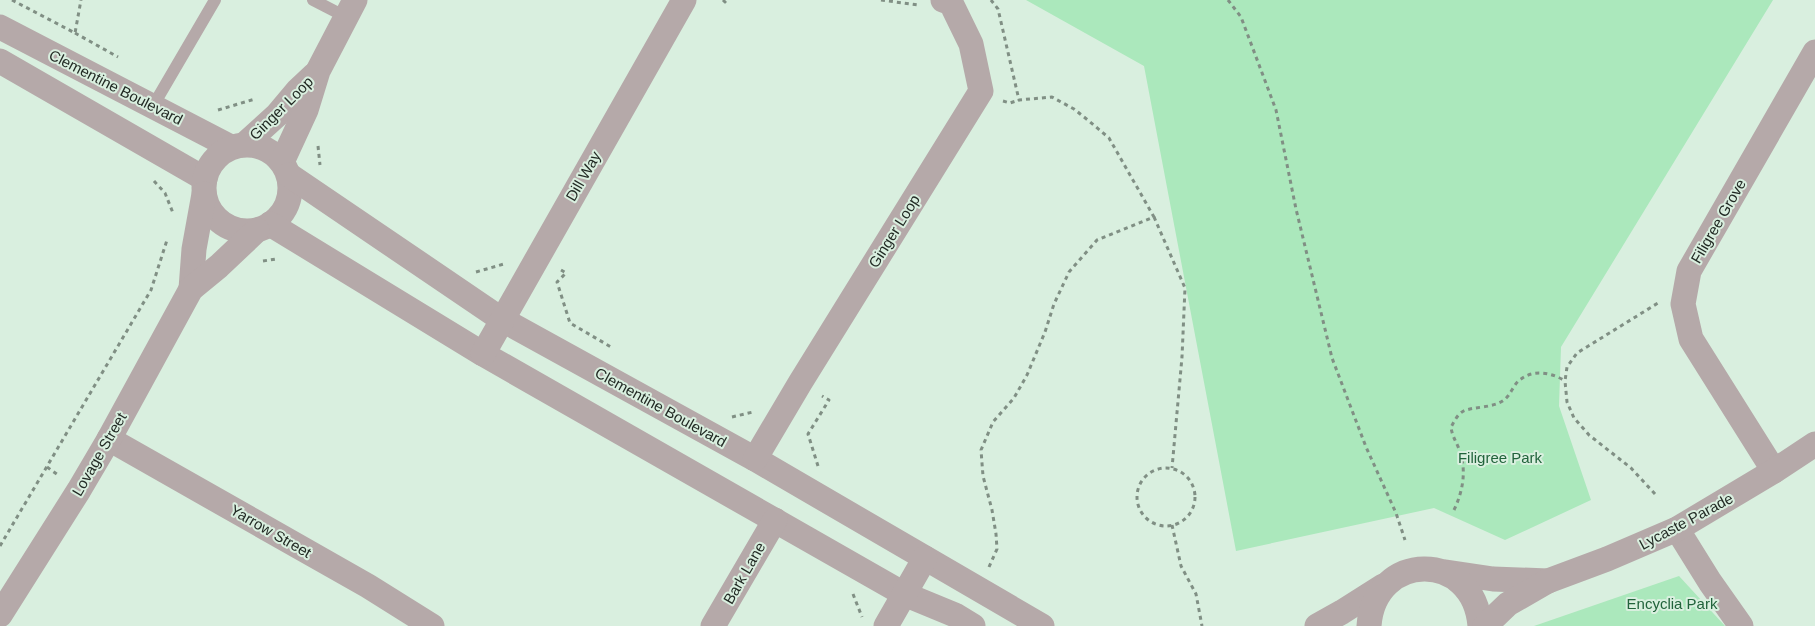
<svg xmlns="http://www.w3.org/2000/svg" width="1815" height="626" font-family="Helvetica,sans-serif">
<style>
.green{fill:#abe8bc}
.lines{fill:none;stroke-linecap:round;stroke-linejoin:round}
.path{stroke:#808f84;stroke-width:3;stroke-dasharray:4 4;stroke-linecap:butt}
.service{stroke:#b5a9a9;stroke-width:12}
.minor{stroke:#b5a9a9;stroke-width:25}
.labels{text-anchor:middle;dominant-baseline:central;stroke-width:4;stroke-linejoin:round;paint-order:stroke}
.street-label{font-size:15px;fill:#222a24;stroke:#d9efdf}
.park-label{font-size:15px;fill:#21633b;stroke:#d9efdf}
</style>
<rect width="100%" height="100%" fill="#d9efdf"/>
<!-- green -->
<g class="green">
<path d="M 1026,0 L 1773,0 L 1561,347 L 1559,406 L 1591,500 L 1505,540 L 1434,508 L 1236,551 L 1144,66 Z"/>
<path d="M 1679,576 L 1725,626 L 1534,626 Z"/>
</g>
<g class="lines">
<!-- path -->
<g class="path">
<path d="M 12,0 L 75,33 L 81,0"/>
<path d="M 723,0 L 725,2 L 726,0"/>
<path d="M 881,0 L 918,5"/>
<path d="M 1228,0 L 1241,17 L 1276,110 L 1296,209 L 1332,358 L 1366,447 L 1396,513 L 1405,540"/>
<path d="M 75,33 L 118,57"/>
<path d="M 1003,101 L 1010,103 L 1019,100"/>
<path d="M 218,110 L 255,99"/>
<path d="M 318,146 L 320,165"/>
<path d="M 154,181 L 165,193 L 173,213"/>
<path d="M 1154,217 L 1185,288 L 1182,357 L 1172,468"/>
<path d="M 263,261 L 276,259"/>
<path d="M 561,270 L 566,273 L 557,282 L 570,323 L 611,347"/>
<path d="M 476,272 L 504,264"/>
<path d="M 732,417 L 753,412"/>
<path d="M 818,466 L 808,434 L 829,400 L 822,396"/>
<path d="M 47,467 L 58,475"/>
<circle cx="1166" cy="497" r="29"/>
<path d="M 1655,494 L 1631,468 L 1589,435 L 1574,418 L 1567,402 L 1565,381 L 1567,367 L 1577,353 L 1658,303"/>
<path d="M 1454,510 C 1463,491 1467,470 1459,449 C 1456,441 1452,436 1451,427 C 1454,422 1457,415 1462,412 C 1471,406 1492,409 1504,400 C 1511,395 1514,383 1521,379 C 1534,369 1553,373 1565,381"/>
<path d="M 1172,525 L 1181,566 L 1196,594 L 1202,626"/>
<path d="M 0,546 L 151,290 L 167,240"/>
<path d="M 989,567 L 997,549 L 996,534 L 992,510 L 983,476 L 981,450 L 993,422 L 1014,398 L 1027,375 L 1045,332 L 1054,304 L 1069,272 L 1097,240 L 1154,217 L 1109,138 L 1089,121 L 1074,109 L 1052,97 L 1019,100 L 998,9 L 991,0"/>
<path d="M 853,594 L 862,617"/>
</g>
<!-- service -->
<g class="service">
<path d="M 313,0 L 346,17"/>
<path d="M 153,106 L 215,0"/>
</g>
<!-- minor -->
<g class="minor">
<path d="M 0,27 L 231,147"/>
<path d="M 0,61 L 205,179"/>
<path d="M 245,144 L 277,115 L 298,90 L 314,75"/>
<circle cx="247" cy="188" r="43"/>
<path d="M 282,162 L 306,110 L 318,71 L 355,0"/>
<path d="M 289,175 L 501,319 L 755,459 L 1042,626"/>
<path d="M 270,224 L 483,354 L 904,594 L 955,615 L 973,626"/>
<path d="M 191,289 L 194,249 L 204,194"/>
<path d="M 483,354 L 684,0"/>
<path d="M 109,439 L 368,586 L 432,626"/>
<path d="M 755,459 L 800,383 L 981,91 L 971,44 L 951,3 L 943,0"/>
<path d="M 1774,471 L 1691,339 L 1683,304 L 1689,271 L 1815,52"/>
<path d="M 1677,529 L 1710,582 L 1741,626"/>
<path d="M 1446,572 L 1493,579 L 1548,581"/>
<path d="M 0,615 L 79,490 L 109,439 L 191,289 L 219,266 L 257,230"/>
<path d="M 713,626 L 775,520"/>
<path d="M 886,626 L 925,558"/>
<path d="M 1317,626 L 1342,612 L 1383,586"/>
<path d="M 1369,626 C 1374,551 1474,549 1480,626"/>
<path d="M 1485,626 L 1508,604 L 1548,581 L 1607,559 L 1677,529 L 1774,471 L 1815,444"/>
</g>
</g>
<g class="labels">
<!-- street labels -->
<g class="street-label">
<text transform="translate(116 87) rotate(27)">Clementine Boulevard</text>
<text transform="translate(281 108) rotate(-45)">Ginger Loop</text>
<text transform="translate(583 176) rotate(-60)">Dill Way</text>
<text transform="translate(1718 221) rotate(-60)">Filigree Grove</text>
<text transform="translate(894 231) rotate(-58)">Ginger Loop</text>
<text transform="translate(661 407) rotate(29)">Clementine Boulevard</text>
<text transform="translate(99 454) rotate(-60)">Lovage Street</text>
<text transform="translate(1686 521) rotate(-28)">Lycaste Parade</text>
<text transform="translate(271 531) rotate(30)">Yarrow Street</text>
<text transform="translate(744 573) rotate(-60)">Bark Lane</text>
</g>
<!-- park labels -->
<g class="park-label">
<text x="1500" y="457">Filigree Park</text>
<text x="1672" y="603">Encyclia Park</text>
</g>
</g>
</svg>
